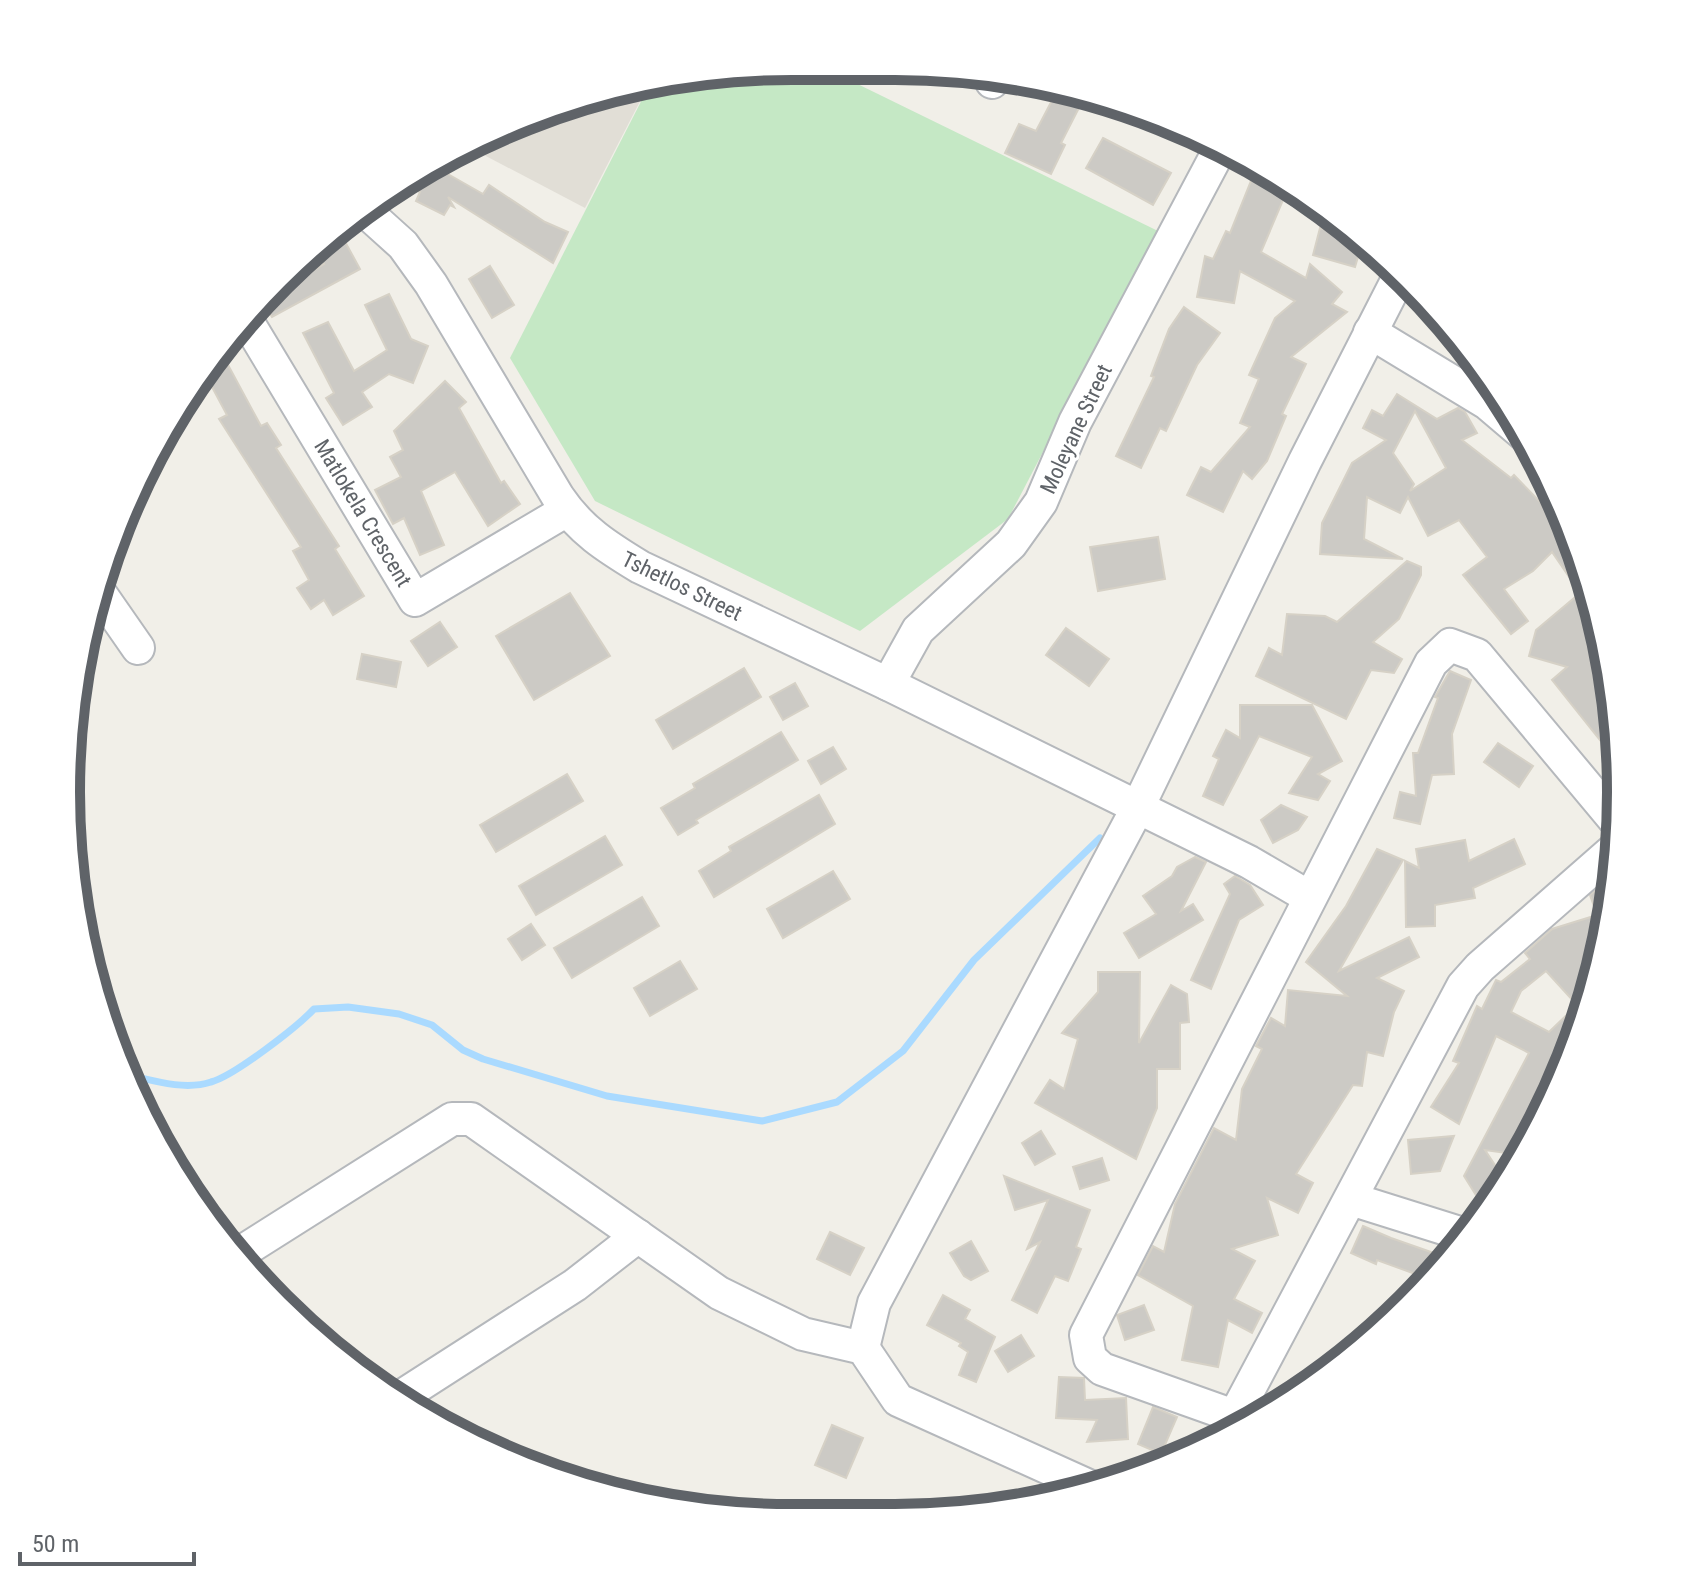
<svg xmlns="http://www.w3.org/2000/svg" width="1687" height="1584" font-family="'Roboto Condensed',sans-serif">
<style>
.education{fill:#e1ded6}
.green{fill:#c5e8c5}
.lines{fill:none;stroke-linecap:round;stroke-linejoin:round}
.stream{stroke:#aadaff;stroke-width:7}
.building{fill:#cccac5;stroke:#d6d1c6;stroke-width:2;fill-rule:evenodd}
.minor-casing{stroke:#b5b8bc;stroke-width:36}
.minor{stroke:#fff;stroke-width:32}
.labels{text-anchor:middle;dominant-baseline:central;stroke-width:6;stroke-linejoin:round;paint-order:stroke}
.street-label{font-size:22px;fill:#5f6368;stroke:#fff}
.rim{fill:none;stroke:#5f6368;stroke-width:10}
</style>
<rect width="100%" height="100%" fill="#f1efe8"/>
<!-- education -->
<path class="education" d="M 651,80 L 585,208 L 465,145 L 471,141 Z"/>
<!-- green -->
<path class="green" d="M 833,72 L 1158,231 L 1008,519 L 860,631 L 595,501 L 510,358 L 652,80 Z"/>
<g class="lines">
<!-- stream -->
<path class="stream" d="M 124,1074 C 151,1080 184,1091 211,1082 C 234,1076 297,1027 314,1009 L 348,1007 L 399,1014 L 432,1025 L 463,1050 L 483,1059 L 607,1096 L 762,1121 L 837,1102 L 903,1051 L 974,960 L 1100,838"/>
</g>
<!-- building -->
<g class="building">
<path d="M 1059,87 L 1085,96 L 1061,143 L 1065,145 L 1051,174 L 1005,153 L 1019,124 L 1036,131 Z"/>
<path d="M 1103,138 L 1171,173 L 1153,205 L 1086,168 Z"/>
<path d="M 432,165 L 483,194 L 489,185 L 545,222 L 568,232 L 553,263 L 448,197 L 454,207 L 450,205 L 444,215 L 416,201 L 420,192 L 402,184 Z"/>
<path d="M 1257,166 L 1289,186 L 1261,252 L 1306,278 L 1310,264 L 1342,292 L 1332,304 L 1347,312 L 1291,357 L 1306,364 L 1282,414 L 1286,416 L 1267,461 L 1252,479 L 1243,471 L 1223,512 L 1187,495 L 1201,467 L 1211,472 L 1250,427 L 1240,423 L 1259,379 L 1249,375 L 1275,318 L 1295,301 L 1240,271 L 1234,303 L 1197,297 L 1205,256 L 1213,259 L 1226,231 L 1230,233 Z"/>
<path d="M 1320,228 L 1363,240 L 1355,267 L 1313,255 Z"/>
<path d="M 343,238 L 360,269 L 272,317 L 262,302 L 324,264 L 317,252 Z"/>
<path d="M 490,266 L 514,305 L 492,318 L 469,279 Z"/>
<path d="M 389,294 L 411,339 L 428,346 L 413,383 L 389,374 L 362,392 L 372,407 L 343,425 L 326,398 L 334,393 L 303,333 L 328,322 L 354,371 L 387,350 L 365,305 Z"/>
<path d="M 1184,307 L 1220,333 L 1197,365 L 1166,431 L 1160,428 L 1141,468 L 1116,456 L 1154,377 L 1151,376 L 1169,329 Z"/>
<path d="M 220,350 L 261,426 L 267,423 L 281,445 L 276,448 L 339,546 L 335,549 L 364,596 L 333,615 L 324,600 L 311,609 L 297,588 L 309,580 L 293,551 L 301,547 L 219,419 L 227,415 L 204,372 Z"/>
<path d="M 445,381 L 466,402 L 459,408 L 501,483 L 504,481 L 520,504 L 488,526 L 455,472 L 421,491 L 444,545 L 420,555 L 404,518 L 393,524 L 375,490 L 401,477 L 390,457 L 403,450 L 394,431 Z"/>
<path d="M 1397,394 L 1437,419 L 1458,408 L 1465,412 L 1477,433 L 1462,440 L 1511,478 L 1514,475 L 1546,508 L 1571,542 L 1574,540 L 1582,558 L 1615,697 L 1616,728 L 1600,740 L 1552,680 L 1567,667 L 1529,656 L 1536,630 L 1580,593 L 1552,552 L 1533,571 L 1504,589 L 1528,621 L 1511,634 L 1463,575 L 1487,557 L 1459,520 L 1428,536 L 1408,497 L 1400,513 L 1367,497 L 1364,539 L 1403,559 L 1320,554 L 1322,523 L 1352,463 L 1386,440 L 1363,428 L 1372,410 L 1383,416 ZM 1415,411 L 1446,468 L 1410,491 L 1414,484 L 1393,453 Z"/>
<path d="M 1158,537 L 1165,579 L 1098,591 L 1090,547 Z"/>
<path d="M 1407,561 L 1421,567 L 1421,575 L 1399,619 L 1373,642 L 1402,659 L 1394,673 L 1371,670 L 1346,719 L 1256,676 L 1269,648 L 1282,655 L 1287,614 L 1325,616 L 1337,622 Z"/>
<path d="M 570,593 L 610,656 L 534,700 L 496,636 Z"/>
<path d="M 440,622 L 457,647 L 428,666 L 411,641 Z"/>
<path d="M 1066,628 L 1109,659 L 1089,686 L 1046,655 Z"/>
<path d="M 362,654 L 401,662 L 396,687 L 357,679 Z"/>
<path d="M 744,668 L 761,697 L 673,749 L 656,720 Z"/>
<path d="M 1450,671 L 1471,680 L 1452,734 L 1454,774 L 1432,775 L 1420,824 L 1394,818 L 1400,792 L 1416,796 L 1413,753 L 1418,753 L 1438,698 L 1435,697 Z"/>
<path d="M 795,683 L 808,706 L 783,720 L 770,697 Z"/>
<path d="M 1240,705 L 1312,705 L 1342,761 L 1318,774 L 1330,781 L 1318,800 L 1289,793 L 1312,757 L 1259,736 L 1223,805 L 1203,796 L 1219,759 L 1213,756 L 1226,730 L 1240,738 Z"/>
<path d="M 781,732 L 798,760 L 696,820 L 698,823 L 678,835 L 661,808 L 695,788 L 693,784 Z"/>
<path d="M 1498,743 L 1533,766 L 1519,787 L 1484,762 Z"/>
<path d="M 833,747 L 846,769 L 821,784 L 808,761 Z"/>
<path d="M 567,774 L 583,801 L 496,852 L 480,825 Z"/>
<path d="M 819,795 L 835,824 L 714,897 L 699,871 L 731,851 L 729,847 Z"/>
<path d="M 1281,805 L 1307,817 L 1298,830 L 1273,843 L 1261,820 Z"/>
<path d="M 605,836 L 622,865 L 536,915 L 519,886 Z"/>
<path d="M 1514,839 L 1525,864 L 1473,888 L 1475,898 L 1435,905 L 1435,926 L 1406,927 L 1405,861 L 1419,868 L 1416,849 L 1465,840 L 1469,861 Z"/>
<path d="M 1377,849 L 1403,860 L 1339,971 L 1409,937 L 1419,957 L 1377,978 L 1404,991 L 1394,1012 L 1383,1056 L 1367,1052 L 1362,1086 L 1353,1085 L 1296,1174 L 1313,1183 L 1298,1213 L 1267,1198 L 1278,1235 L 1232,1249 L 1255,1261 L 1234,1299 L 1262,1313 L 1252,1333 L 1228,1320 L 1218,1367 L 1182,1360 L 1193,1306 L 1138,1275 L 1153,1246 L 1164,1252 L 1175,1204 L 1214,1128 L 1236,1140 L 1242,1089 L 1262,1049 L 1256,1046 L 1271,1018 L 1285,1026 L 1288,990 L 1347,996 L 1306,962 L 1346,906 Z"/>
<path d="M 1195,857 L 1206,862 L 1181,911 L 1193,904 L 1203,920 L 1139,958 L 1124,933 L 1156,914 L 1143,896 L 1172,876 L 1177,867 Z"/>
<path d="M 833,871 L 850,899 L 783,938 L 767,909 Z"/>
<path d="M 1235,876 L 1250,885 L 1263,905 L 1239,920 L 1211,989 L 1191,980 L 1230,894 L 1224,884 Z"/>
<path d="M 1611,877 L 1601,953 L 1588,963 L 1597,974 L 1596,979 L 1566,1060 L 1529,1128 L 1527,1143 L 1520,1155 L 1485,1150 L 1505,1180 L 1479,1200 L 1464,1176 L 1529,1053 L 1496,1036 L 1459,1124 L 1431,1107 L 1459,1063 L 1453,1061 L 1477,1006 L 1482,1009 L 1496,980 L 1501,982 L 1530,959 L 1525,953 L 1552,929 L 1597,915 L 1590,895 ZM 1546,971 L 1577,1005 L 1549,1032 L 1511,1012 L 1521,991 Z"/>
<path d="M 642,897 L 659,926 L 572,978 L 554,948 Z"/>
<path d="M 531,924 L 545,945 L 522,960 L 508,939 Z"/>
<path d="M 680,961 L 697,989 L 650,1016 L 634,988 Z"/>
<path d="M 1098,972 L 1140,972 L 1139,1043 L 1171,985 L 1187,994 L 1189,1022 L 1180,1023 L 1180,1069 L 1157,1069 L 1157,1108 L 1136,1159 L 1035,1103 L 1050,1080 L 1064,1089 L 1078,1039 L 1062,1033 L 1098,992 Z"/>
<path d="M 1041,1131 L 1055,1154 L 1035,1165 L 1022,1143 Z"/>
<path d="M 1454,1136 L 1440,1171 L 1411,1174 L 1408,1140 Z"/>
<path d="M 1102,1158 L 1109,1180 L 1080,1189 L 1073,1167 Z"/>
<path d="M 1004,1176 L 1090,1210 L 1076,1247 L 1081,1249 L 1068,1281 L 1055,1276 L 1037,1313 L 1012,1300 L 1040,1242 L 1027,1249 L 1048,1200 L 1015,1210 Z"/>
<path d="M 1363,1226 L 1391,1238 L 1448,1258 L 1429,1279 L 1377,1260 L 1376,1264 L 1351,1253 Z"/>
<path d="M 830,1232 L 864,1248 L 850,1275 L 817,1259 Z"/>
<path d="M 971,1241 L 988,1271 L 971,1280 L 964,1276 L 950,1253 Z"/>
<path d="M 943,1295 L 970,1310 L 965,1319 L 995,1337 L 976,1382 L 959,1375 L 968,1352 L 959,1346 L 961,1343 L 927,1325 Z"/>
<path d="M 1144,1305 L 1154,1330 L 1125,1340 L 1117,1315 Z"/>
<path d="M 1021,1335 L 1034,1356 L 1008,1372 L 995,1351 Z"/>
<path d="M 1059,1377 L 1084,1378 L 1085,1400 L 1126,1398 L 1128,1439 L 1087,1442 L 1097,1420 L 1056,1418 Z"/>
<path d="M 1153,1407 L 1177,1417 L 1161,1454 L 1138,1444 Z"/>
<path d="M 832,1425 L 863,1438 L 846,1478 L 815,1465 Z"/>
</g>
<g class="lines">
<!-- minor casing -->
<g class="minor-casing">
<g id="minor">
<path d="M 992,82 L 995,76"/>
<path d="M 362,208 L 403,245 L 431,284 L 558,497 C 580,530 607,547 640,567 L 888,684 L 1249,862 L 1309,897"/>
<path d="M 244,316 L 415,600 L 567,510"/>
<path d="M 1370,332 L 1487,403 L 1527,437"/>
<path d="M 97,589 L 138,648"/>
<path d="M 888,684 L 918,630 L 1011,544 L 1041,502 L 1075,422 L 1222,145"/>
<path d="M 1351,1199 L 1469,1236"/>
<path d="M 237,1255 L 452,1119 L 471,1119 L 719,1293 L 803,1334 L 863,1348 L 898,1400 L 1093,1488"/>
<path d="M 863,1348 L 874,1303 L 1137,809 L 1305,461 L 1400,275"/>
<path d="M 396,1400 L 575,1285 L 638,1236"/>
<path d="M 1234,1416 L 1102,1369 L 1090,1358 L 1086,1335 L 1431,663 L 1450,645 L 1477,655 L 1619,825"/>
<path d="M 1225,1434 L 1463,986 L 1480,967 L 1618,846"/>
</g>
</g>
<!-- minor -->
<use href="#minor" class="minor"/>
</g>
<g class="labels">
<!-- street labels -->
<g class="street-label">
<text transform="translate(1076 429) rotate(-65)">Moleyane Street</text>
<text transform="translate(363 513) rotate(59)">Matlokela Crescent</text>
<text transform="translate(682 586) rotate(26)">Tshetlos Street</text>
</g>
</g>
<!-- crop -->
<path d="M0 0H1687V1584H0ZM792 80H895A712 712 0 0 1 1607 792V792A712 712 0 0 1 895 1504H792A712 712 0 0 1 80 792V792A712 712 0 0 1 792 80Z" fill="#fff" fill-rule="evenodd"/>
<path class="rim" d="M792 80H895A712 712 0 0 1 1607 792V792A712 712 0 0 1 895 1504H792A712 712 0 0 1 80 792V792A712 712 0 0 1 792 80Z"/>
<!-- scale -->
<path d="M20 1552v12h174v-12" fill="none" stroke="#5f6368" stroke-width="4"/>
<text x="32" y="1552" font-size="24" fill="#5f6368" stroke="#ffffff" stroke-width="6" paint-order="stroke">50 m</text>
</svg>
